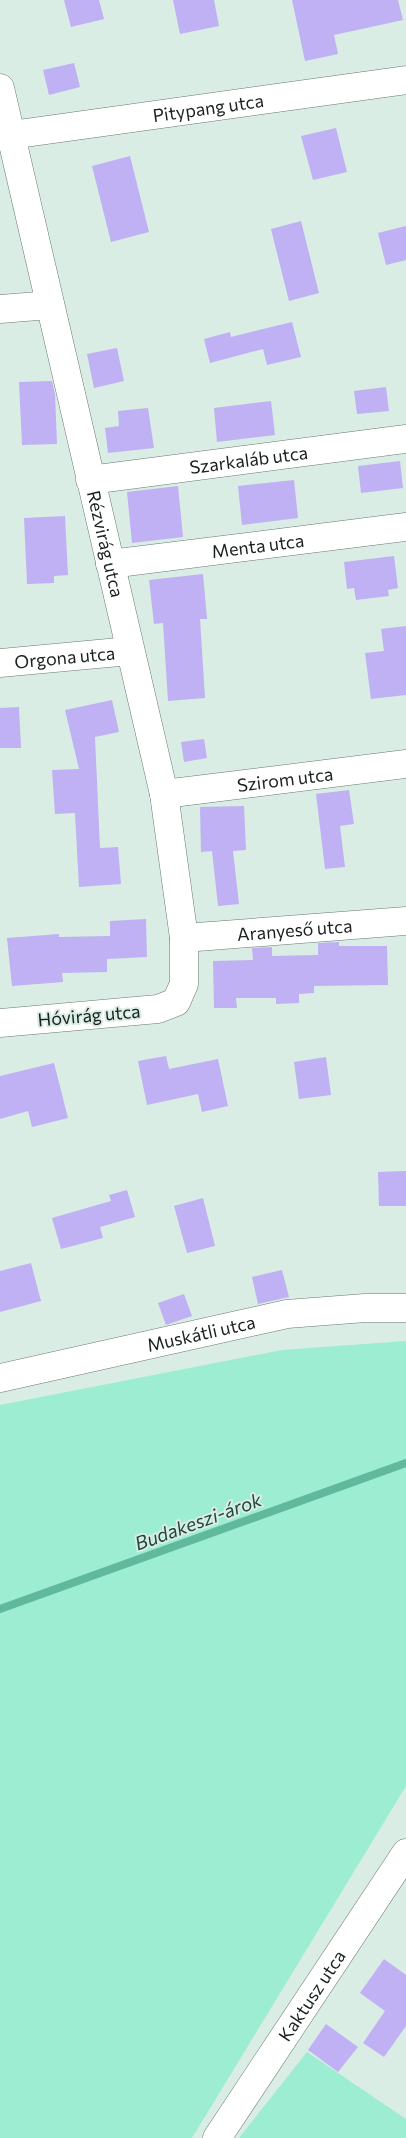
<svg xmlns="http://www.w3.org/2000/svg" width="406" height="2138" font-family="Commissioner,sans-serif">
<style>
.green{fill:#9cedd2}
.lines{fill:none;stroke-linecap:round;stroke-linejoin:round}
.stream{stroke:#60b89d;stroke-width:8}
.building{fill:#bfb1f3}
.minor-casing{stroke:#677972;stroke-width:29}
.minor{stroke:#fff;stroke-width:28}
.labels{text-anchor:middle;dominant-baseline:central;stroke-width:4;stroke-linejoin:round;paint-order:stroke}
.street-label{font-size:18px;fill:#19201d;stroke:#d9ede5}
.water-label{font-size:19px;font-style:italic;fill:#1f463a;stroke:#d9ede5}
</style>
<rect width="100%" height="100%" fill="#d9ede5"/>
<!-- green -->
<g class="green">
<path d="M 406,1341 L 406,1786 L 192,2138 L 0,2138 L 0,1405 L 282,1350 Z"/>
<path d="M 307,2052 L 406,2119 L 406,2138 L 239,2138 Z"/>
</g>
<g class="lines">
<!-- stream -->
<path class="stream" d="M 0,1609 L 406,1463"/>
</g>
<!-- building -->
<g class="building">
<path d="M 64,0 L 99,0 L 104,19 L 71,27 Z"/>
<path d="M 173,0 L 214,0 L 219,26 L 180,34 Z"/>
<path d="M 292,0 L 398,0 L 403,20 L 334,35 L 338,54 L 305,61 Z"/>
<path d="M 74,63 L 80,87 L 49,95 L 43,70 Z"/>
<path d="M 336,128 L 347,172 L 313,180 L 301,136 Z"/>
<path d="M 130,156 L 149,232 L 111,242 L 92,166 Z"/>
<path d="M 301,221 L 319,293 L 289,301 L 271,229 Z"/>
<path d="M 406,226 L 406,260 L 386,265 L 378,233 Z"/>
<path d="M 292,322 L 301,357 L 267,365 L 263,349 L 210,363 L 204,339 L 230,332 L 231,337 Z"/>
<path d="M 117,348 L 124,381 L 94,388 L 87,354 Z"/>
<path d="M 52,381 L 55,394 L 57,444 L 22,445 L 19,382 Z"/>
<path d="M 386,387 L 389,411 L 357,414 L 354,391 Z"/>
<path d="M 271,401 L 275,435 L 217,442 L 214,408 Z"/>
<path d="M 148,408 L 154,448 L 108,453 L 105,428 L 119,426 L 118,411 Z"/>
<path d="M 400,461 L 403,488 L 361,493 L 358,466 Z"/>
<path d="M 294,480 L 298,518 L 242,525 L 238,486 Z"/>
<path d="M 178,486 L 183,537 L 132,543 L 127,492 Z"/>
<path d="M 65,516 L 68,575 L 54,576 L 54,583 L 27,584 L 24,518 Z"/>
<path d="M 394,556 L 398,588 L 388,590 L 389,596 L 356,600 L 354,588 L 347,589 L 344,562 Z"/>
<path d="M 203,574 L 207,619 L 200,619 L 205,698 L 168,701 L 163,623 L 154,624 L 149,580 Z"/>
<path d="M 406,626 L 406,695 L 371,699 L 365,653 L 384,651 L 381,629 Z"/>
<path d="M 112,700 L 119,732 L 95,737 L 100,848 L 118,847 L 121,884 L 79,887 L 75,813 L 55,814 L 52,770 L 79,769 L 65,710 Z"/>
<path d="M 19,707 L 21,748 L 0,748 L 0,708 Z"/>
<path d="M 204,739 L 207,758 L 184,762 L 181,742 Z"/>
<path d="M 349,790 L 354,824 L 340,826 L 345,867 L 325,869 L 316,794 Z"/>
<path d="M 244,806 L 246,850 L 233,851 L 239,904 L 218,906 L 212,851 L 201,852 L 200,807 Z"/>
<path d="M 146,919 L 147,957 L 107,959 L 107,972 L 62,973 L 63,982 L 12,986 L 7,938 L 59,934 L 59,937 L 110,936 L 110,921 Z"/>
<path d="M 339,942 L 339,946 L 387,946 L 388,985 L 314,986 L 314,993 L 299,994 L 299,1003 L 276,1004 L 276,998 L 236,998 L 237,1008 L 214,1008 L 213,961 L 253,960 L 252,948 L 272,947 L 272,956 L 318,955 L 318,943 Z"/>
<path d="M 166,1056 L 169,1069 L 218,1059 L 228,1106 L 202,1112 L 198,1094 L 147,1105 L 138,1061 Z"/>
<path d="M 326,1057 L 331,1095 L 299,1099 L 294,1062 Z"/>
<path d="M 54,1063 L 68,1118 L 32,1127 L 28,1111 L 0,1119 L 0,1076 Z"/>
<path d="M 406,1171 L 406,1206 L 379,1206 L 378,1172 Z"/>
<path d="M 127,1190 L 135,1217 L 100,1227 L 103,1238 L 61,1249 L 52,1218 L 111,1201 L 109,1195 Z"/>
<path d="M 203,1198 L 215,1246 L 187,1253 L 174,1206 Z"/>
<path d="M 31,1263 L 41,1301 L 0,1312 L 0,1271 Z"/>
<path d="M 282,1270 L 289,1297 L 258,1304 L 252,1277 Z"/>
<path d="M 184,1294 L 192,1316 L 166,1325 L 158,1303 Z"/>
<path d="M 384,1959 L 406,1975 L 406,2026 L 384,2057 L 363,2043 L 385,2011 L 360,1993 Z"/>
<path d="M 326,2024 L 358,2047 L 338,2072 L 308,2050 Z"/>
</g>
<g class="lines">
<!-- minor casing -->
<g class="minor-casing">
<g id="minor">
<path id="s1" d="M 0,88 L 164,794 L 184,938 L 184,984 L 176,1002 L 158,1009 L 0,1023"/>
<path id="s2" d="M 11,135 L 406,80"/>
<path d="M 0,309 L 50,305"/>
<path id="s3" d="M 90,480 L 406,439"/>
<path id="s4" d="M 110,564 L 406,527"/>
<path id="s5" d="M 0,663 L 130,651"/>
<path id="s6" d="M 164,794 L 406,764"/>
<path id="s7" d="M 184,938 L 406,921"/>
<path id="s8" d="M 0,1378 L 287,1314 L 365,1308 L 406,1308"/>
<path id="s9" d="M 217,2138 L 406,1853"/>
</g>
</g>
<!-- minor -->
<use href="#minor" class="minor"/>
</g>
<g class="labels">
<!-- street labels -->
<g class="street-label">
<text stroke="none"><textPath href="#s2" startOffset="199">Pitypang utca</textPath></text>
<text stroke="none"><textPath href="#s3" startOffset="160">Szarkaláb utca</textPath></text>
<text stroke="none"><textPath href="#s1" startOffset="468">Rézvirág utca</textPath></text>
<text stroke="none"><textPath href="#s4" startOffset="149">Menta utca</textPath></text>
<text stroke="none"><textPath href="#s5" startOffset="65">Orgona utca</textPath></text>
<text stroke="none"><textPath href="#s6" startOffset="122">Szirom utca</textPath></text>
<text stroke="none"><textPath href="#s7" startOffset="111">Aranyeső utca</textPath></text>
<text transform="translate(89 1015) rotate(-5)">Hóvirág utca</text>
<text stroke="none"><textPath href="#s8" startOffset="206">Muskátli utca</textPath></text>
<text stroke="none"><textPath href="#s9" startOffset="171">Kaktusz utca</textPath></text>
</g>
<!-- water labels -->
<g class="water-label">
<text transform="translate(198 1521) rotate(-20)">Budakeszi-árok</text>
</g>
</g>
</svg>
